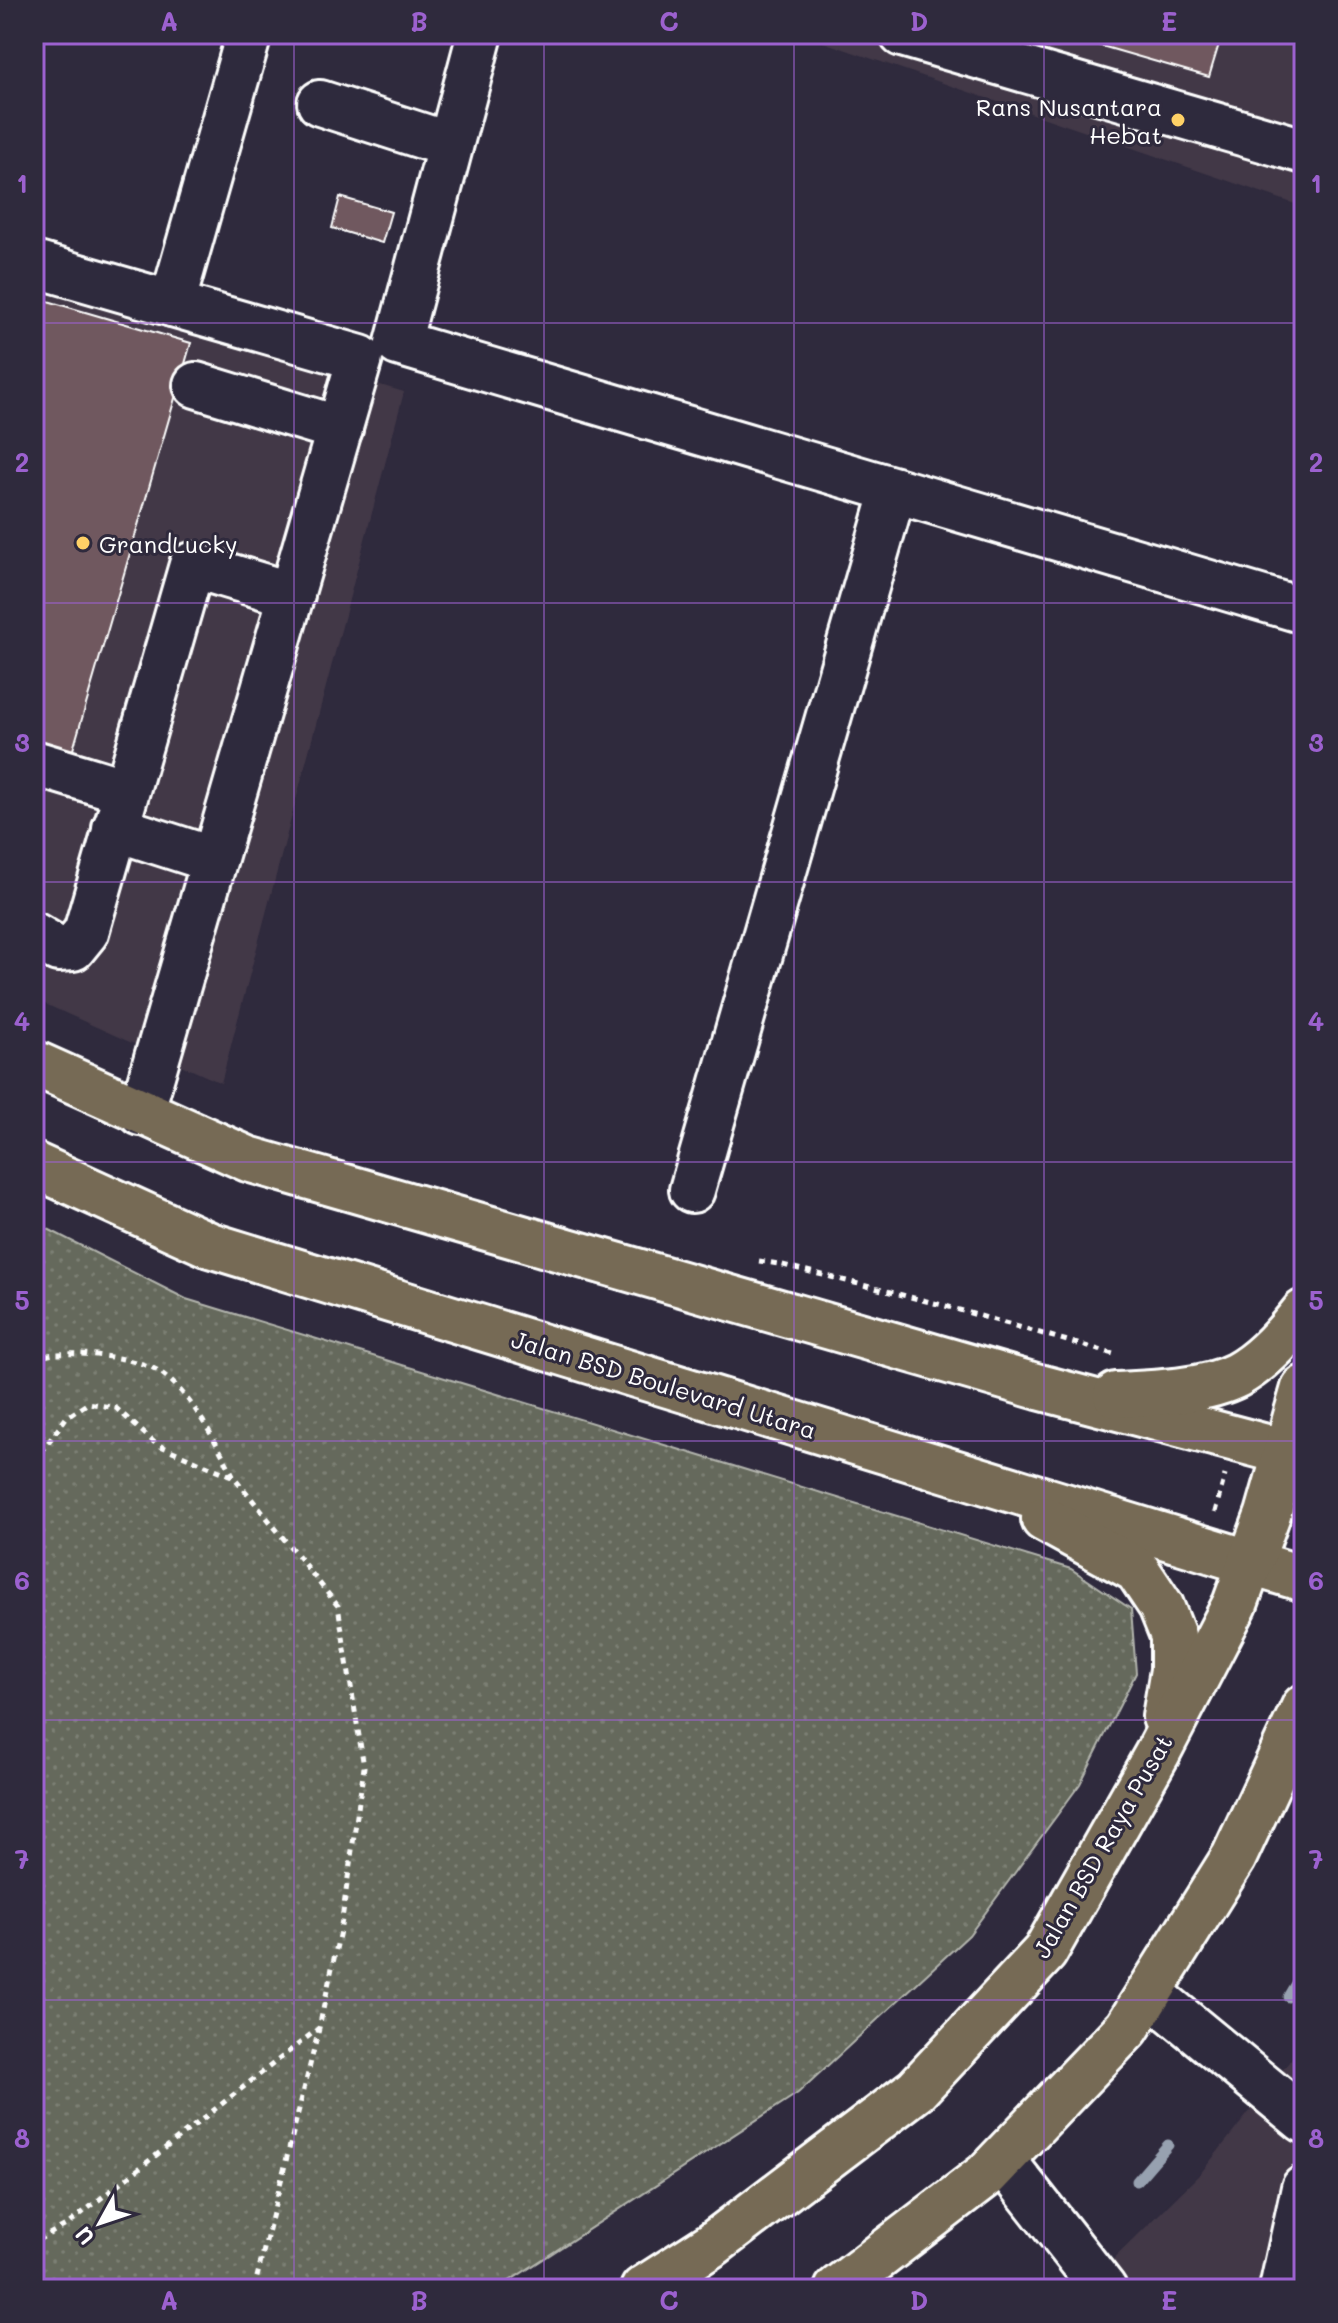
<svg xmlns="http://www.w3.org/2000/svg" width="1338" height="2323" font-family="Mali,sans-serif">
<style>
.built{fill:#423847}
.green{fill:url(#green-dots);stroke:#b2b4ad;stroke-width:2}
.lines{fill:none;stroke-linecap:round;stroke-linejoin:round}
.stream{stroke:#97a1b0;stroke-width:11}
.building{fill:#70595f;stroke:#fff;stroke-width:2}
.minor-casing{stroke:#fff;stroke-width:50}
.major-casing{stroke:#fff;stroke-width:50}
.path{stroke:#fff;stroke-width:5;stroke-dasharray:6 6;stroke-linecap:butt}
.minor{stroke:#2f2a3d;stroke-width:44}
.major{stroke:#766a54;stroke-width:44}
.grid{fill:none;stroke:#9c61cf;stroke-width:2;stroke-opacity:0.55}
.poi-dot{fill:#ffd166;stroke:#2f2a3d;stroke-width:3}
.labels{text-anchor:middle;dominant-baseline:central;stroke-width:6;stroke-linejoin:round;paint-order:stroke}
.poi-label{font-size:24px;fill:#fff;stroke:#2f2a3d;text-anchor:end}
.street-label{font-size:24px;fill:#fff;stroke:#2f2a3d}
.neatline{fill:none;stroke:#9c61cf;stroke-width:3}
.grid-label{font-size:26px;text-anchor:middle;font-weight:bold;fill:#9c61cf}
</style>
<defs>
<pattern id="green-dots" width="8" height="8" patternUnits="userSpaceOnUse" patternTransform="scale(2)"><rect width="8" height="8" fill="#65695b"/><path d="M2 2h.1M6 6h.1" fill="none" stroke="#7c8074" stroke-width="1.8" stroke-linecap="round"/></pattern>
</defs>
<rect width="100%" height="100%" fill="#2f2a3d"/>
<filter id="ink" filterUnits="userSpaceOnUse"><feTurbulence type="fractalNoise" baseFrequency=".0125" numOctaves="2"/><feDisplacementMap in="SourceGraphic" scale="16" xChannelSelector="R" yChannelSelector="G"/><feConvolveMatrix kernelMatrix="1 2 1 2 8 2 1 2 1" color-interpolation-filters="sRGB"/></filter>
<g filter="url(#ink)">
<!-- built -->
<g class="built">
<path d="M 800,34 L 1304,34 L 1304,207 Z"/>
<path d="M 34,284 L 404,392 L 221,1083 L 34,999 Z"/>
<path d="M 1304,2043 L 1304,2289 L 1083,2289 L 1200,2174 Z"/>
</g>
<!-- green -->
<path class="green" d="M 34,1222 L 186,1299 L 1071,1569 L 1131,1609 L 1136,1673 L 1080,1784 L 969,1935 L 798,2093 L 497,2289 L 34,2289 Z"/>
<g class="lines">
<!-- stream -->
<g class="stream">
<path d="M 1288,1997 L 1304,1970"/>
<path d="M 1137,2181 L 1168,2145"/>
</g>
</g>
<!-- building -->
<g class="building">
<path d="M 1060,34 L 1222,34 L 1209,77 Z"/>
<path d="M 340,197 L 391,212 L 382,243 L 332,228 Z"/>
<path d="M 34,297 L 191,343 L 72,753 L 34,742 Z"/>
</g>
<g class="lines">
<!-- minor casing -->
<g class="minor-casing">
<g id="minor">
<path d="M 480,34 L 398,343 L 1304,611"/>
<path d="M 902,34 L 1304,151"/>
<path d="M 320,103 L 450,145"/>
<path d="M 34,264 L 360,358 L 141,1113"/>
<path d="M 172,304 L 249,34"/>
<path d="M 196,385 L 340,429"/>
<path d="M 34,763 L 126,791"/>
<path d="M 115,828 L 214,860"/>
<path d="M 34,935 L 58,949 L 73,948 L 86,932 L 192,565 L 292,595"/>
<path d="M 692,1190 L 894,490"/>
<path d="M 1150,1993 L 1304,2120"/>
<path d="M 1002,2159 L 1104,2289"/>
<path d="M 1282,2289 L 1304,2188"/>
</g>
</g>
<!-- major casing -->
<g class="major-casing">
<g id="major">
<path d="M 34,1063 L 248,1159 L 1039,1387 L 1304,1457"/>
<path d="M 34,1165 L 210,1245 L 1304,1579"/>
<path d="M 1116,1395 C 1153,1393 1204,1392 1237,1375 C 1263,1361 1286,1335 1304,1312"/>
<path d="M 1044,1519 L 1137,1570 L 1161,1606 L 1173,1636 L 1173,1670 L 1165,1717"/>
<path d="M 643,2289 L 713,2244 L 916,2090 L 1045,1952 L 1157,1754 L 1235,1604 L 1268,1514 L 1304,1388"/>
<path d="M 837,2289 L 986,2175 L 1127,2028 L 1234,1857 L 1304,1707"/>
</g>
</g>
<!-- path -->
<g class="path">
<path d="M 759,1261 L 779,1264 L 942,1305 L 1113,1354"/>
<path d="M 34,1359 C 42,1357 50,1354 58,1354 C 83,1352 140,1358 160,1372 C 191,1393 217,1444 234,1477"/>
<path d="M 34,1462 L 66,1418 L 88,1403 L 116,1408 L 156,1444 L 234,1477 L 338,1606 L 364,1767 L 341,1926 L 319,2028 L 68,2224 L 34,2242"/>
<path d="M 1215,1512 L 1225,1475"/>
<path d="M 254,2289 L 319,2029"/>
</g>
<!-- minor -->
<use href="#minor" class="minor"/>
<!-- major -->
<use href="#major" class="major"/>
</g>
</g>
<!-- grid -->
<path class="grid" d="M 294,34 L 294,2289M 544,34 L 544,2289M 794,34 L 794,2289M 1044,34 L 1044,2289M 34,323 L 1304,323M 34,603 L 1304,603M 34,882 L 1304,882M 34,1162 L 1304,1162M 34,1441 L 1304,1441M 34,1720 L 1304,1720M 34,2000 L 1304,2000"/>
<!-- markers -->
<g class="poi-dot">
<circle cx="1178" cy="120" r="8"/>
<circle cx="83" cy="543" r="8"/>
</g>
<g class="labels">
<!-- poi labels -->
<g class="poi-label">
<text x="1162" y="106">Rans Nusantara<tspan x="1162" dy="28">Hebat</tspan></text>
<text x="99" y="543" text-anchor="start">GrandLucky</text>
</g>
<!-- street labels -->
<g class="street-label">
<text transform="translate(664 1384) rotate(17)">Jalan BSD Boulevard Utara</text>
<text transform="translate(1102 1846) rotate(-60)">Jalan BSD Raya Pusat</text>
</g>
</g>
<!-- margin -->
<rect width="1338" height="2323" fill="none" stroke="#2f2a3d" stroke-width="88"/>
<!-- north arrow -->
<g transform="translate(100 2223) rotate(230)" stroke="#2f2a3d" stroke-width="6" paint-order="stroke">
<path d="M0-6L14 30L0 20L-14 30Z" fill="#ffffff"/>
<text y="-12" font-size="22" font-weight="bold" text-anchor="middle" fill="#ffffff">U</text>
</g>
<rect x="44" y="44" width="1250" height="2235" class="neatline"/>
<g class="grid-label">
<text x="169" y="31">A</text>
<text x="419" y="31">B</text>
<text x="669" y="31">C</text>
<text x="919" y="31">D</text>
<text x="1169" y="31">E</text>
<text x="22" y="193">1</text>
<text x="1316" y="193">1</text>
<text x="22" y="472">2</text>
<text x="1316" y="472">2</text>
<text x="22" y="752">3</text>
<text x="1316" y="752">3</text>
<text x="22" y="1031">4</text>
<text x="1316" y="1031">4</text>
<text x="22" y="1310">5</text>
<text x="1316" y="1310">5</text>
<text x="22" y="1590">6</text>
<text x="1316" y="1590">6</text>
<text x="22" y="1869">7</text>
<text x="1316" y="1869">7</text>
<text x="22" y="2148">8</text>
<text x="1316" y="2148">8</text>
<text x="169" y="2310">A</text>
<text x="419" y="2310">B</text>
<text x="669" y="2310">C</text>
<text x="919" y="2310">D</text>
<text x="1169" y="2310">E</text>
</g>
</svg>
